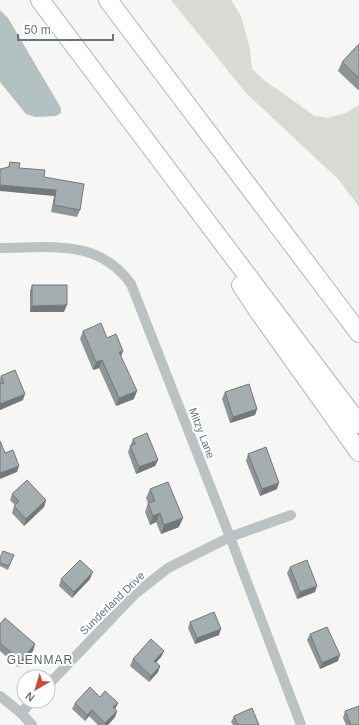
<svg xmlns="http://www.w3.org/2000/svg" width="359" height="725" font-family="Helvetica,sans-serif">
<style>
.green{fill:#d7dbd3}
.water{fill:#b4c1c2}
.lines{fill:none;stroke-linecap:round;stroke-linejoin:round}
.highway-casing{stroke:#b2b6b8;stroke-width:20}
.street{stroke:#bcc1c3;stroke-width:10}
.highway{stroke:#fff;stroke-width:18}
.wall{fill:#8d9597}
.shaded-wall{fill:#73797b}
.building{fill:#a4adb0;stroke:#73797b}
.labels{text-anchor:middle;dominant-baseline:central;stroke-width:4;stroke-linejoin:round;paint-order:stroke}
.street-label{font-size:11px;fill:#65757b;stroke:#fff}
.neighbourhood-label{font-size:12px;letter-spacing:1px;fill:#566267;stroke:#fff}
</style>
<rect width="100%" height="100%" fill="#f6f6f4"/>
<!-- green -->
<path class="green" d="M 171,0 L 231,0 L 241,16 L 250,49 L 252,69 L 265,81 L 315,116 L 328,118 L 345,113 L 359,105 L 359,207 L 339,180 L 246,93 Z"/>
<!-- water -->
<path class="water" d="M 0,10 L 8,18 L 61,108 L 61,113 L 56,116 L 35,117 L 26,114 L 0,82 Z"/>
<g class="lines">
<!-- highway casing -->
<g class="highway-casing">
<g id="highway">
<path d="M 40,0 L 359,424"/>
<path d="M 108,0 L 359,333"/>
<path d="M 241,285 L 259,312 L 359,452"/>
</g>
</g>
<!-- street -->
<g class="street">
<path d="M 0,248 C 50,248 98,238 131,284 L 230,537 L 301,725"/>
<path d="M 48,685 L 135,594 L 168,568 L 230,537 L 291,515"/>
<path d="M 0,696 L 21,713 L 32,725"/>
<path d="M 21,713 L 32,701"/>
</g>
<!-- highway -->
<use href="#highway" class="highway"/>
</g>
<!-- wall -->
<g class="wall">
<path d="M 359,44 L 359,89 L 358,90 L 338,71 L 342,62 Z"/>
<path d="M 10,162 L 19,168 L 44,177 L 80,210 L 77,217 L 51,212 L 54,196 L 8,168 Z"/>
<path d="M 32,285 L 64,312 L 30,312 L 30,291 Z"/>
<path d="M 83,331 L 107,338 L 121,356 L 134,399 L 116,406 L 99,368 L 93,370 L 80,339 Z"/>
<path d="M 1,376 L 23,400 L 0,410 L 0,379 Z"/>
<path d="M 225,392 L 257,409 L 255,415 L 230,423 L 222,399 Z"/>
<path d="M 133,439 L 158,460 L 155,466 L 136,474 L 128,452 Z"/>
<path d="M 248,454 L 277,489 L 260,496 L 246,461 Z"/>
<path d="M 150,489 L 179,527 L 161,534 L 156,522 L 150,525 L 145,512 L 148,503 L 146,498 Z"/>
<path d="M 12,494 L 46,500 L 44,507 L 24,526 L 12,513 L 14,506 L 15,505 L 10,500 Z"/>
<path d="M 14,555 L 8,570 L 0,566 L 0,558 Z"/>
<path d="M 290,567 L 315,592 L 297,599 L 287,573 Z"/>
<path d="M 61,579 L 90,579 L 72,598 L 59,586 Z"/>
<path d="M 190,622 L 219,635 L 195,644 L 188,628 Z"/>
<path d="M 0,624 L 35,644 L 33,651 L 18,667 L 0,651 Z"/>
<path d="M 310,634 L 338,661 L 320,669 L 307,640 Z"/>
<path d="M 164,651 L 161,657 L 156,663 L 160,666 L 158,672 L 149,682 L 130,666 L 133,659 Z"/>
<path d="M 100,697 L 118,703 L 115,709 L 117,711 L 115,717 L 108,725 L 98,725 L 89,716 L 85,721 L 72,709 L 75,703 Z"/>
<path d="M 345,711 L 359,725 L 346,725 L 343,718 Z"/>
<path d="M 234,716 L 259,725 L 233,725 L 231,722 Z"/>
</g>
<!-- shaded-wall -->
<g class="shaded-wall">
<path d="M 0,185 L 56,190 L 54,196 L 0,191 Z"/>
<path d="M 67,305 L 64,312 L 30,312 L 32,306 Z"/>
<path d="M 123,351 L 120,359 L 119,352 Z"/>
<path d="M 102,360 L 99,368 L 93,370 L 96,362 Z"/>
<path d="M 137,391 L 134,399 L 116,406 L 119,398 Z"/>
<path d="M 25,394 L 23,400 L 0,410 L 0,404 Z"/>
<path d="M 257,409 L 255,415 L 230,423 L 233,417 Z"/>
<path d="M 158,460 L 155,466 L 136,474 L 139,467 Z"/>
<path d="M 19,466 L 17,472 L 0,479 L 0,473 Z"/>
<path d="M 279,483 L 277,489 L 260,496 L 262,489 Z"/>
<path d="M 46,500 L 44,507 L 24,526 L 26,519 Z"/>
<path d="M 160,513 L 156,522 L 150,525 L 153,516 Z"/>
<path d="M 183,518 L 179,527 L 161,534 L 164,525 Z"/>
<path d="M 93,572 L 90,579 L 72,598 L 74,592 Z"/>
<path d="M 317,586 L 315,592 L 297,599 L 300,592 Z"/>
<path d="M 221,629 L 219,635 L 195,644 L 197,638 Z"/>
<path d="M 35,644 L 33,651 L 18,667 L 21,661 Z"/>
<path d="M 164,651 L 161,657 L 152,667 L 154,661 Z"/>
<path d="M 340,655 L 338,661 L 320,669 L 322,663 Z"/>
<path d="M 160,666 L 158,672 L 149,682 L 151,676 Z"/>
<path d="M 118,703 L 115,709 L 113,707 Z"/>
<path d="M 92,710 L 89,716 L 85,721 L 87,715 Z"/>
<path d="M 117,711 L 115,717 L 108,725 L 105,725 L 105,723 Z"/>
</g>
<!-- building -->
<g class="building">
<path d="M 359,44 L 359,78 L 342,62 Z"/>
<path d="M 10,162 L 20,163 L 19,168 L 45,170 L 44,177 L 84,184 L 80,210 L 54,205 L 56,190 L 0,185 L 0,169 L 9,167 Z"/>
<path d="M 32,285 L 67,285 L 67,305 L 32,306 Z"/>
<path d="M 101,323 L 107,338 L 116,334 L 123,351 L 119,352 L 137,391 L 119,398 L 102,360 L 96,362 L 83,331 Z"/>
<path d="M 15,370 L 25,394 L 0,404 L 0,384 L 4,383 L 1,376 Z"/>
<path d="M 249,384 L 257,409 L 233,417 L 225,392 Z"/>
<path d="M 147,433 L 158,460 L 139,467 L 130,446 L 135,444 L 133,439 Z"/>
<path d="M 0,441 L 5,453 L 13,450 L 19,466 L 0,473 Z"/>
<path d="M 266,447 L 279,483 L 262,489 L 248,454 Z"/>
<path d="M 27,480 L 46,500 L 26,519 L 14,506 L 19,501 L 12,494 Z"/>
<path d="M 168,482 L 183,518 L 164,525 L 160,513 L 153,516 L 148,503 L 155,501 L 150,489 Z"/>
<path d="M 3,551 L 14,555 L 9,566 L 0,563 L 0,558 Z"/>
<path d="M 80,560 L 93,572 L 74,592 L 61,579 Z"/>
<path d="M 307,560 L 317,586 L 300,592 L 290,567 Z"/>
<path d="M 214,612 L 221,629 L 197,638 L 190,622 Z"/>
<path d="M 5,618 L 35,644 L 21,661 L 0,643 L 0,624 Z"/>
<path d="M 327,627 L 340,655 L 322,663 L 310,634 Z"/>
<path d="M 151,639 L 164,651 L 154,661 L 160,666 L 151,676 L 133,659 Z"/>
<path d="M 90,687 L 100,697 L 105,691 L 118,703 L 113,707 L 117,711 L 105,723 L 92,710 L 87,715 L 75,703 Z"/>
<path d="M 359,706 L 359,725 L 351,725 L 345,711 Z"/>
<path d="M 252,708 L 259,725 L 238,725 L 234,716 Z"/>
</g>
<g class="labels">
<!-- street labels -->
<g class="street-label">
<text transform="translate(202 433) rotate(69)">Mitzy Lane</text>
<text transform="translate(112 603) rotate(-44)">Sunderland Drive</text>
</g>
<!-- neighbourhood labels -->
<g class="neighbourhood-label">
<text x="40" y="660">GLENMAR</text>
</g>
</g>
<!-- north arrow -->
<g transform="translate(36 689) rotate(218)"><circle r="19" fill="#ffffff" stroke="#c1c8ca"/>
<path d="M0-3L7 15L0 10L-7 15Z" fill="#ce473c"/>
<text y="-6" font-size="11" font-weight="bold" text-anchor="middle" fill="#65757b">N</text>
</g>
<!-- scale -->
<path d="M18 34v6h95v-6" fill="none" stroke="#65757b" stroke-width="2"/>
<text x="24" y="34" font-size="12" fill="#65757b" stroke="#ffffff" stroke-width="3" paint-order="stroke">50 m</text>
</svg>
